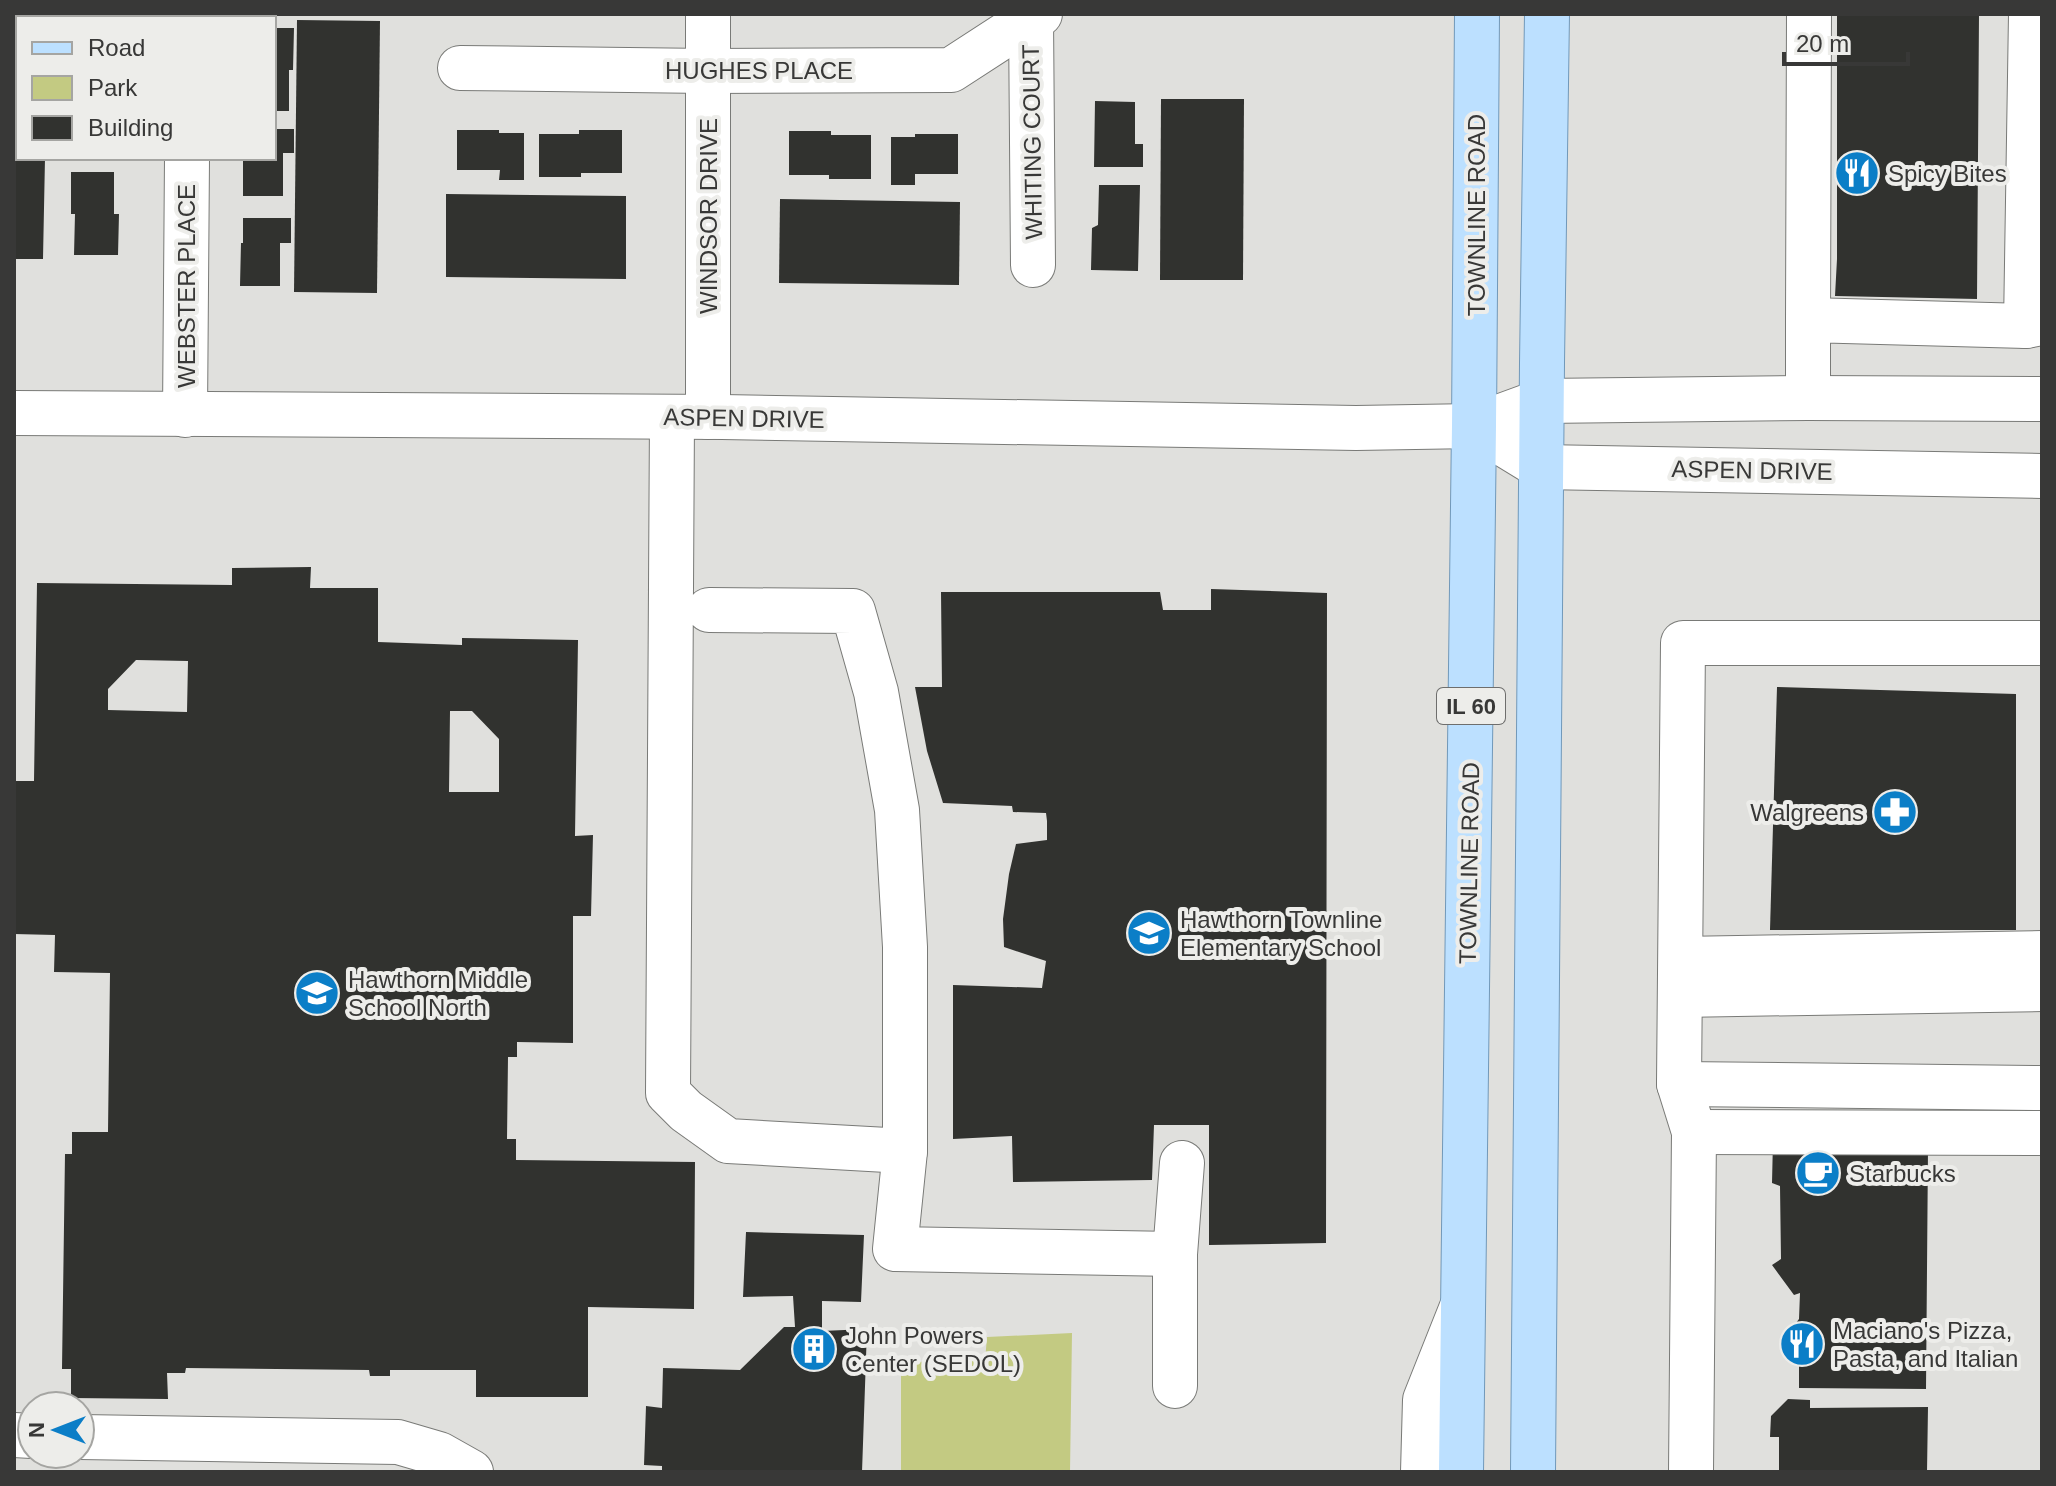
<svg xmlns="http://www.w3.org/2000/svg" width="2056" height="1486" font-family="Arial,sans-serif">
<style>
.green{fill:#c3ca82}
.building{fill:#31322f;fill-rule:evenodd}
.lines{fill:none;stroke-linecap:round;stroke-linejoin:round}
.minor-casing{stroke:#797a77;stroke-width:46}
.major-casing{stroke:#7198b9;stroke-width:46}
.minor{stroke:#fff;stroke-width:44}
.major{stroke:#bce0ff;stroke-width:44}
.labels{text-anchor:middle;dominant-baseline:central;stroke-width:8;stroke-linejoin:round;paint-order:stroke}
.shield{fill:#ededea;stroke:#6e6e6d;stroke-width:2}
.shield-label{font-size:22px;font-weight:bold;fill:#383837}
.street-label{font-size:24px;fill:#383837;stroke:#ededea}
.poi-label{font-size:24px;fill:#383837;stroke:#ededea;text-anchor:start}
</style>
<rect width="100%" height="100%" fill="#e0e0dd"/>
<!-- green -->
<path class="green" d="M 1072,1333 L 1070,1472 L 901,1472 L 901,1362 L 985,1361 L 987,1337 Z"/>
<!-- building -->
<g class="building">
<path d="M 14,14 L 59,14 L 59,18 L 18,18 L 18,41 L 14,41 Z"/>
<rect x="77" y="14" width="44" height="4"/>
<path d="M 1837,14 L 1979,14 L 1977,299 L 1835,296 L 1837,259 Z"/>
<path d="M 297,20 L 380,21 L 377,293 L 294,292 Z"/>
<path d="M 274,28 L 294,28 L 293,70 L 289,70 L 289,111 L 274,111 Z"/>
<path d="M 14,86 L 18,86 L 18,158 L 45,158 L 43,259 L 14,259 Z"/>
<path d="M 1161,99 L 1244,99 L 1243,280 L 1160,280 Z"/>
<path d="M 1095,101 L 1135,102 L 1135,144 L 1143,144 L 1143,167 L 1094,167 Z"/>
<path d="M 274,129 L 294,129 L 294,153 L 283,153 L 283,196 L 243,196 L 243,158 L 274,158 Z"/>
<path d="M 457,130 L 499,130 L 499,133 L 524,133 L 524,180 L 499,180 L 500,170 L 457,170 Z"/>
<path d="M 579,130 L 622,130 L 622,173 L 581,173 L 581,177 L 539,177 L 539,134 L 579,134 Z"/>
<path d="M 789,131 L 831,131 L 831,135 L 871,135 L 871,179 L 829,179 L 829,175 L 789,175 Z"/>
<path d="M 915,134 L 958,134 L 958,174 L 915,174 L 915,185 L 891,185 L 891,137 L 915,137 Z"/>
<path d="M 71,172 L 114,172 L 114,214 L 119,214 L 118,255 L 74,255 L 75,214 L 71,214 Z"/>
<path d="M 1099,185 L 1140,185 L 1138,271 L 1091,270 L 1092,228 L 1098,225 Z"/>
<path d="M 446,194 L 626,196 L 626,279 L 446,277 Z"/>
<path d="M 780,199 L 960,202 L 959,285 L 779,283 Z"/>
<path d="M 243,218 L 291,218 L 291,243 L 280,243 L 280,286 L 240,286 L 241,243 L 243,243 Z"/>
<path d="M 311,567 L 310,588 L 378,588 L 378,642 L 462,645 L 462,638 L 578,640 L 575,836 L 593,835 L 591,916 L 573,916 L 573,1043 L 517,1042 L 517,1057 L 508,1057 L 507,1139 L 516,1139 L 516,1160 L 695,1162 L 694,1309 L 588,1307 L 588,1397 L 476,1397 L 476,1370 L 390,1370 L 390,1376 L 370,1376 L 369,1370 L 186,1368 L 185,1373 L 167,1373 L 168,1399 L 71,1398 L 71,1369 L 62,1369 L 65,1154 L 72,1154 L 72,1132 L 108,1132 L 110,973 L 54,972 L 55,935 L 14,934 L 14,781 L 34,781 L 37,583 L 232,585 L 232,568 ZM 136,660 L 188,661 L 187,712 L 108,710 L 108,689 ZM 450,711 L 472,711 L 499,739 L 499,792 L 449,792 Z"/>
<path d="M 1211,589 L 1327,593 L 1326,1243 L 1209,1245 L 1209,1125 L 1154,1125 L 1152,1180 L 1013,1182 L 1012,1136 L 953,1139 L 953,985 L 1042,988 L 1046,961 L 1004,947 L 1003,919 L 1009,874 L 1016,844 L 1047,840 L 1047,821 L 1046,813 L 1013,812 L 1012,806 L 943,803 L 927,751 L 915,687 L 942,687 L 941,592 L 1160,592 L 1163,610 L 1211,610 Z"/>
<path d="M 1777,687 L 2016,694 L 2016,930 L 1770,930 Z"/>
<path d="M 1773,1140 L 1928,1148 L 1926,1389 L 1799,1388 L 1799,1355 L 1795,1354 L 1796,1323 L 1799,1319 L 1800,1293 L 1794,1295 L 1772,1265 L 1781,1259 L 1780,1186 L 1772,1183 Z"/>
<path d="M 746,1232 L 864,1235 L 861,1302 L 822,1301 L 822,1331 L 867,1329 L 862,1472 L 662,1472 L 662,1466 L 644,1465 L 646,1406 L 662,1408 L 663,1368 L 740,1370 L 784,1327 L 795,1327 L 793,1296 L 743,1297 Z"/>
<path d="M 1788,1399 L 1810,1400 L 1810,1408 L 1928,1407 L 1927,1472 L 1779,1472 L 1779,1437 L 1770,1437 L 1771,1416 Z"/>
</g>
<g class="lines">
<!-- minor casing -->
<g class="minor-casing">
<g id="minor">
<path d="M 708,14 L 708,417"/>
<path d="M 189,18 L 189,14"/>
<path d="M 1031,18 L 1033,265"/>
<path d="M 460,68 L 708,71 L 951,70 L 1031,18 L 1040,14"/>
<path d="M 1808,320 L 1809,14"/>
<path d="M 2026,326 L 2031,14"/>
<path d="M 1808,398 L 1808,320 L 2026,326 L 2042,323"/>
<path d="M 14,413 L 722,417 L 1356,428 L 1474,426 L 1542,401 L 1808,398 L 2042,399"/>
<path d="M 185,415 L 187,158"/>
<path d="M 672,417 L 668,1093 L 686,1111 L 728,1141 L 905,1151 L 905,947 L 897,810 L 876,692 L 853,611 L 709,610"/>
<path d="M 1474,426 L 1541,467 L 2042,476"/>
<path d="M 1681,959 L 2042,953"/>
<path d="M 1680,995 L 2042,989"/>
<path d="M 1679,1084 L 2042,1088"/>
<path d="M 1694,1132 L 2042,1133"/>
<path d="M 905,1151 L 895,1249 L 1175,1254"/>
<path d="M 1175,1386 L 1175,1254 L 1182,1163"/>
<path d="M 14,1435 L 32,1436"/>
<path d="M 80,1437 L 398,1442 L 439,1454 L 471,1472"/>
<path d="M 1423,1472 L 1425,1400 L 1462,1307"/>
<path d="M 1691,1472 L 1694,1132 L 1679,1084 L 1683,643 L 2042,643"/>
</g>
</g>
<!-- major casing -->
<g class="major-casing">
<g id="major">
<path d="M 1461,1472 L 1474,426 L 1477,14"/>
<path d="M 1533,1472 L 1542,363 L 1547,14"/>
</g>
</g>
<!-- minor -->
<use href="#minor" class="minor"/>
<!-- major -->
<use href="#major" class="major"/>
</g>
<!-- icons -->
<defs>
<g id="restaurant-disc" transform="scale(2.3)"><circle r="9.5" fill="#0b7ec7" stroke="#ededea"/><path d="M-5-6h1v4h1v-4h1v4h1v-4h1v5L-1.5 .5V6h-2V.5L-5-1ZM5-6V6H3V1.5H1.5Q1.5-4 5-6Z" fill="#fff"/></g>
<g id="pharmacy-disc" transform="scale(2.3)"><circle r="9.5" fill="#0b7ec7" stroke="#ededea"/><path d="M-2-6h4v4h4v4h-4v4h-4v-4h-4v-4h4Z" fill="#fff"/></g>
<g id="school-disc" transform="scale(2.3)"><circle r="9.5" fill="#0b7ec7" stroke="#ededea"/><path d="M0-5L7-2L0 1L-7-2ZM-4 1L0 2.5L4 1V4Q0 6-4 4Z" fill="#fff"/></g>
<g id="cafe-disc" transform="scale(2.3)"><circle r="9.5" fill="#0b7ec7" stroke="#ededea"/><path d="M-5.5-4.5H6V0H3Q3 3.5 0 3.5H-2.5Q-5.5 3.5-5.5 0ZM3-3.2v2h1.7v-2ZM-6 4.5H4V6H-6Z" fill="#fff"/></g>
<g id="building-disc" transform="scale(2.3)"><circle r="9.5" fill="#0b7ec7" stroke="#ededea"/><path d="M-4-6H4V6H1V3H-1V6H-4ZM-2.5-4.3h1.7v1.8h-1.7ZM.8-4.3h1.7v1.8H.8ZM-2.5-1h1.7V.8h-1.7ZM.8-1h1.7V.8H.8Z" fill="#fff"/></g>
</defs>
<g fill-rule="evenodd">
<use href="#restaurant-disc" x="1857" y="173"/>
<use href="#pharmacy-disc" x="1895" y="812"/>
<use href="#school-disc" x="1149" y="933"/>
<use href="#school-disc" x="317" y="993"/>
<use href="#cafe-disc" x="1818" y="1173"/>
<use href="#restaurant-disc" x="1802" y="1344"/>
<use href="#building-disc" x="814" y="1349"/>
</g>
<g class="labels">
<!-- shield labels -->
<rect class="shield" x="1437" y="688" width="68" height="36" rx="6"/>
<g class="shield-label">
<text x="1471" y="706">IL 60</text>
</g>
<!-- street labels -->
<g class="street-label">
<text x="759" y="70">HUGHES PLACE</text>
<text transform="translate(1032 142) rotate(-91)">WHITING COURT</text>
<text transform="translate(1476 215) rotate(-90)">TOWNLINE ROAD</text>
<text transform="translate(708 216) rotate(-90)">WINDSOR DRIVE</text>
<text transform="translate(186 286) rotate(-90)">WEBSTER PLACE</text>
<text transform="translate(744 418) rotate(1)">ASPEN DRIVE</text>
<text transform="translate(1752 470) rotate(1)">ASPEN DRIVE</text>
<text transform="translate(1469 863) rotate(-89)">TOWNLINE ROAD</text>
</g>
<!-- poi labels -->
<g class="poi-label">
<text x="1888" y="173">Spicy Bites</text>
<text x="1864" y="812" text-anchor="end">Walgreens</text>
<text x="1180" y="919">Hawthorn Townline<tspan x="1180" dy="28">Elementary School</tspan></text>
<text x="348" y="979">Hawthorn Middle<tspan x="348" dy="28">School North</tspan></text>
<text x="1849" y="1173">Starbucks</text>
<text x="1833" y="1330">Maciano's Pizza,<tspan x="1833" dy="28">Pasta, and Italian</tspan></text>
<text x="845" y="1335">John Powers<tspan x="845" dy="28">Center (SEDOL)</tspan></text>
</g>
</g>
<!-- border -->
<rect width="2056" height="1486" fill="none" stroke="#383837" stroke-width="32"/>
<!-- legend -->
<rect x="16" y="16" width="260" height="144" fill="#ededea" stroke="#a5a5a2" stroke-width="2"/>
<rect x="32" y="42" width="40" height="12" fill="#bce0ff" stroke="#a5a5a2" stroke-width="2"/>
<text x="88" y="56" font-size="24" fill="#383837">Road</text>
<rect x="32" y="76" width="40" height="24" fill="#c3ca82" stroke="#a5a5a2" stroke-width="2"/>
<text x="88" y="96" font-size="24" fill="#383837">Park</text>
<rect x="32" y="116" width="40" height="24" fill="#31322f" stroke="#a5a5a2" stroke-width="2"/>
<text x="88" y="136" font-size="24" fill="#383837">Building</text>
<!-- north arrow -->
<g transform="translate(56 1430) rotate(270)"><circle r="38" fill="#ededea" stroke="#a5a5a2" stroke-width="2"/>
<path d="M0-6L14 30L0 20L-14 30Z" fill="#0b7ec7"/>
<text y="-12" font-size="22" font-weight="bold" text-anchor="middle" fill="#383837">N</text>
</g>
<!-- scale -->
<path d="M1784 52v12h124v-12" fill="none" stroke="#383837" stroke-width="4"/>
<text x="1796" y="52" font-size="24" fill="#383837" stroke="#ededea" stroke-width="6" paint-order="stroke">20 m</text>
</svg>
